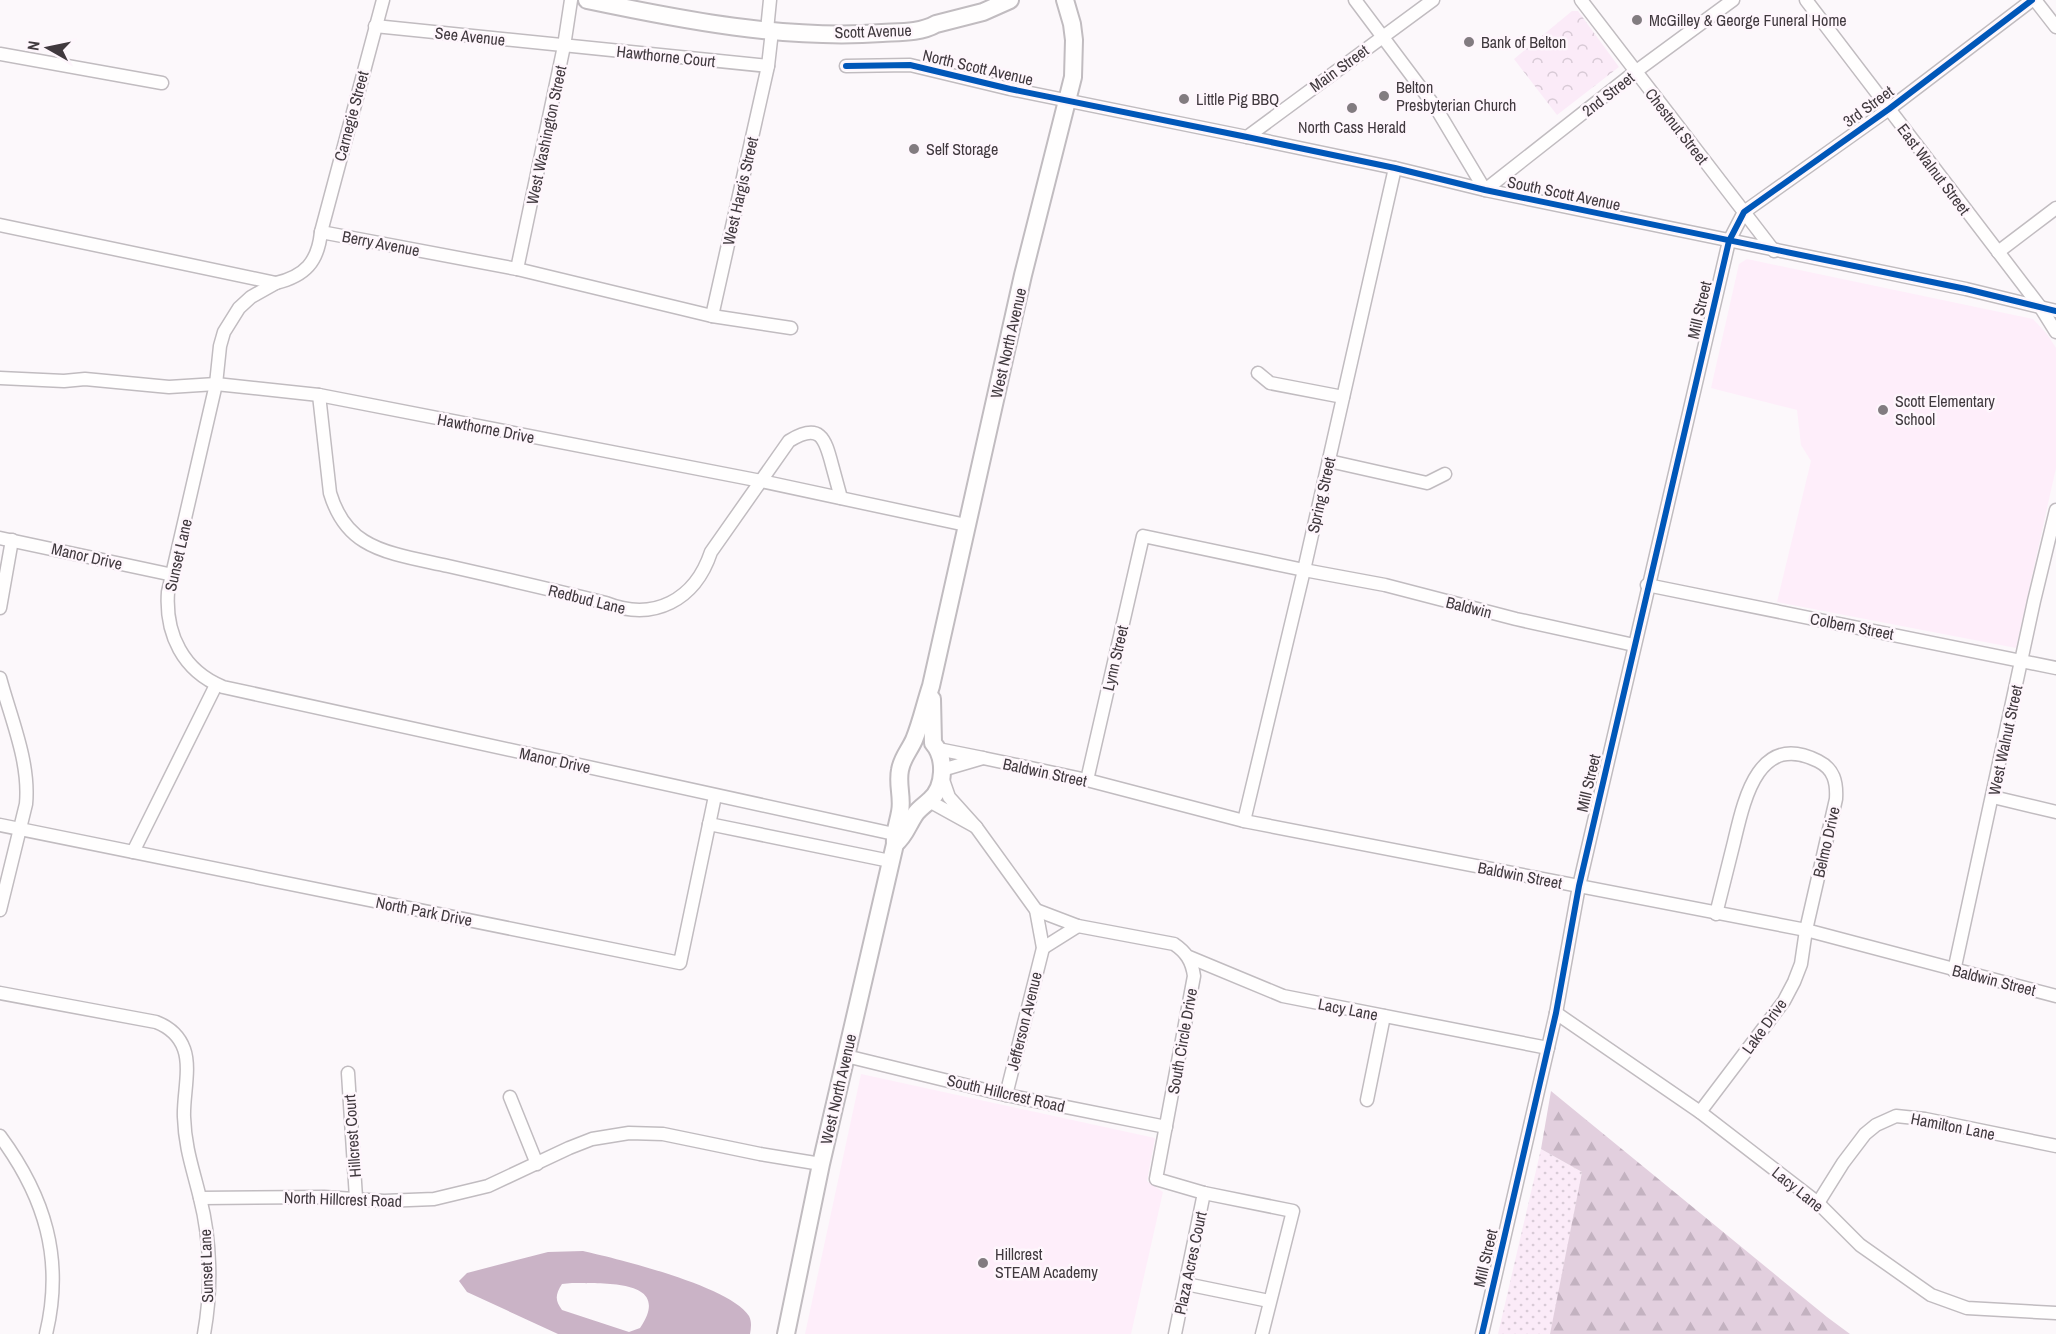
<svg xmlns="http://www.w3.org/2000/svg" width="2056" height="1334" font-family="'Archivo Narrow',sans-serif">
<style>
.built{fill:#feeefa}
.grass{fill:url(#grass-dots)}
.forest{fill:url(#forest-firs)}
.park{fill:url(#park-crowns)}
.water{fill:#cab3c6;fill-rule:evenodd}
.lines{fill:none;stroke-linecap:round;stroke-linejoin:round}
.street-casing{stroke:#c1bcc0;stroke-width:15}
.secondary-casing{stroke:#c1bcc0;stroke-width:20}
.street{stroke:#fffefe;stroke-width:12}
.secondary{stroke:#fffefe;stroke-width:16}
.cycleway-casing{stroke:#fef6fc;stroke-width:10}
.cycleway{stroke:#0057b8;stroke-width:6}
.poi-dot{fill:#827c80;stroke:#fef6fc;stroke-width:2}
.labels{text-anchor:middle;dominant-baseline:central;stroke-width:5;stroke-linejoin:round;paint-order:stroke}
.poi-label{font-size:16px;fill:#40393e;stroke:#fef6fc;text-anchor:start}
.street-label{font-size:16px;fill:#40393e;stroke:#fef6fc}
</style>
<defs>
<pattern id="grass-dots" width="8" height="8" patternUnits="userSpaceOnUse" patternTransform="scale(1.5)"><rect width="8" height="8" fill="#fbebf8"/><path d="M2 2h.1M6 6h.1" fill="none" stroke="#d8cad6" stroke-width="1.8" stroke-linecap="round"/></pattern>
<pattern id="forest-firs" width="22" height="20" patternUnits="userSpaceOnUse" patternTransform="scale(1.5)"><rect width="22" height="20" fill="#e2cfde"/><path d="M5 1l3.5 6h-7zM16 11l3.5 6h-7z" fill="#c3b2c0"/></pattern>
<pattern id="park-crowns" width="20" height="18" patternUnits="userSpaceOnUse" patternTransform="scale(1.5)"><rect width="20" height="18" fill="#fbebf8"/><path d="M2 6a3 3 0 1 1 6 0M12 15a3 3 0 1 1 6 0" fill="none" stroke="#d8cad6"/></pattern>
</defs>
<rect width="100%" height="100%" fill="#fcf8fb"/>
<!-- built -->
<g class="built">
<path d="M 1747,259 L 2033,319 L 2047,334 L 2056,348 L 2056,468 L 2016,648 L 1777,602 L 1811,461 L 1801,445 L 1797,410 L 1711,388 L 1739,264 Z"/>
<path d="M 861,1074 L 1155,1138 L 1147,1181 L 1163,1192 L 1131,1334 L 805,1334 Z"/>
</g>
<!-- grass -->
<path class="grass" d="M 1541,1149 L 1582,1172 L 1555,1312 L 1550,1334 L 1498,1334 Z"/>
<!-- forest -->
<path class="forest" d="M 1551,1091 L 1827,1317 L 1850,1334 L 1550,1334 L 1582,1172 L 1541,1149 Z"/>
<!-- park -->
<path class="park" d="M 1572,11 L 1578,11 L 1619,67 L 1557,115 L 1514,59 Z"/>
<!-- water -->
<path class="water" d="M 583,1251 C 618,1259 730,1286 749,1316 C 752,1322 751,1328 750,1334 L 558,1334 L 467,1292 L 459,1281 L 467,1273 L 548,1252 ZM 572,1283 C 602,1284 674,1278 640,1328 L 629,1332 L 562,1310 C 555,1300 555,1295 562,1284 Z"/>
<g class="lines">
<!-- street casing -->
<g class="street-casing">
<g id="street">
<path d="M 1355,0 L 1436,108 L 1485,190 L 1635,72 L 1733,0"/>
<path d="M 1581,0 L 1774,251"/>
<path d="M 1806,0 L 2041,308 L 2056,332"/>
<path d="M 2035,0 L 2056,27"/>
<path d="M 375,26 L 768,66"/>
<path d="M 767,30 L 770,0"/>
<path d="M 0,54 L 162,83"/>
<path d="M 846,66 L 910,65 L 1010,89 L 1247,137 L 1395,168 L 1485,190 L 1966,289 L 2056,311"/>
<path d="M 1247,137 L 1433,0"/>
<path d="M 0,225 L 276,283 C 305,276 318,262 321,232 L 383,0"/>
<path d="M 321,232 L 517,269 L 712,316 L 791,328"/>
<path d="M 1998,252 L 2056,208"/>
<path d="M 517,269 L 564,46 L 571,0"/>
<path d="M 276,283 L 251,297 L 239,308 L 224,332 L 220,346 L 216,384 L 168,592 C 165,634 183,671 223,687 L 894,834"/>
<path d="M 712,316 L 768,66 L 772,31"/>
<path d="M 1258,373 L 1270,383 L 1343,397"/>
<path d="M 0,378 L 64,381 L 85,379 L 169,387 L 216,384 L 319,395 L 761,481 L 966,525"/>
<path d="M 319,395 L 330,493 C 336,513 346,530 364,541 C 386,555 422,560 448,566 C 501,578 553,590 606,603 C 654,622 695,600 711,552 L 789,441 C 820,422 825,438 832,465 C 835,476 838,487 841,498"/>
<path d="M 1329,461 L 1427,483 L 1445,474"/>
<path d="M 0,538 L 173,575"/>
<path d="M 1647,585 L 2056,668"/>
<path d="M 0,608 L 12,540"/>
<path d="M 0,678 C 11,719 30,762 26,804 L 0,910"/>
<path d="M 938,749 L 983,758 L 942,770"/>
<path d="M 983,758 L 1087,780 L 1244,821 L 1806,930 L 2056,996"/>
<path d="M 1087,780 L 1143,536 L 1304,570 L 1385,585 L 1516,619 L 1634,645"/>
<path d="M 1993,797 L 2056,812"/>
<path d="M 929,801 L 976,827 L 949,797 L 942,777"/>
<path d="M 1244,821 L 1304,570 L 1395,168"/>
<path d="M 709,824 L 890,861"/>
<path d="M 0,825 L 680,963 L 715,796"/>
<path d="M 976,827 L 1036,910 L 1043,948 L 1006,1095"/>
<path d="M 133,852 L 216,685"/>
<path d="M 1036,910 L 1078,926 L 1174,944 C 1186,952 1192,961 1194,976 L 1156,1179 L 1204,1193 L 1293,1211 L 1262,1334"/>
<path d="M 1043,948 L 1078,926"/>
<path d="M 1189,957 L 1283,996 L 1548,1048"/>
<path d="M 1954,971 L 2034,601 L 2056,510"/>
<path d="M 0,993 L 156,1022 C 169,1027 179,1035 184,1049 C 191,1068 183,1097 184,1117 C 185,1148 193,1169 200,1198 C 211,1241 212,1290 204,1334"/>
<path d="M 1556,1013 L 1700,1112 L 1818,1203 L 1860,1245 L 1931,1295 L 1967,1308 L 2056,1313"/>
<path d="M 846,1056 L 1006,1095 L 1166,1127"/>
<path d="M 348,1073 L 356,1198"/>
<path d="M 510,1097 L 537,1164"/>
<path d="M 1367,1100 L 1384,1016"/>
<path d="M 1700,1112 L 1784,1001 L 1794,982 L 1801,964 L 1806,930 L 1836,799 C 1837,782 1834,769 1818,761 C 1758,731 1744,800 1734,842 C 1728,866 1722,890 1716,914"/>
<path d="M 0,1136 C 45,1197 64,1259 46,1334"/>
<path d="M 200,1198 L 324,1197 L 384,1201 L 434,1199 L 488,1186 L 569,1148 L 592,1139 L 629,1133 L 663,1134 L 760,1154 L 821,1164"/>
<path d="M 1818,1203 L 1843,1163 L 1865,1134 L 1876,1125 L 1896,1116 L 1925,1119 L 2056,1146"/>
<path d="M 1186,1284 L 1269,1301"/>
<path d="M 1175,1334 L 1204,1193"/>
<path d="M 1482,1334 L 1556,1013 L 1579,886 L 1729,241 L 1744,212 L 1889,109 L 2032,0"/>
</g>
</g>
<!-- secondary casing -->
<g class="secondary-casing">
<g id="secondary">
<path d="M 587,0 C 682,20 785,40 882,33 C 900,32 920,33 936,24 L 983,12 L 1010,0"/>
<path d="M 895,844 C 906,835 908,824 916,813 C 920,808 925,805 930,800 C 945,787 946,758 933,743 L 932,699"/>
<path d="M 786,1334 L 821,1164 L 895,844 C 894,832 898,824 900,812 C 903,798 897,785 900,770 C 902,758 909,751 914,740 C 921,723 925,704 931,686 L 1023,275 L 1073,77 L 1074,40 L 1072,24 L 1065,0"/>
</g>
</g>
<!-- street -->
<use href="#street" class="street"/>
<!-- secondary -->
<use href="#secondary" class="secondary"/>
<!-- cycleway casing -->
<g class="cycleway-casing">
<g id="cycleway">
<path d="M 846,66 L 910,65 L 1010,89 L 1247,137 L 1395,168 L 1485,190 L 1966,289 L 2056,311"/>
<path d="M 1482,1334 L 1556,1013 L 1579,886 L 1729,241 L 1744,212 L 1889,109 L 2032,0"/>
</g>
</g>
<!-- cycleway -->
<use href="#cycleway" class="cycleway"/>
</g>
<!-- markers -->
<g class="poi-dot">
<circle cx="1637" cy="20" r="6"/>
<circle cx="1469" cy="42" r="6"/>
<circle cx="1384" cy="96" r="6"/>
<circle cx="1184" cy="99" r="6"/>
<circle cx="1352" cy="108" r="6"/>
<circle cx="914" cy="149" r="6"/>
<circle cx="1883" cy="410" r="6"/>
<circle cx="983" cy="1263" r="6"/>
</g>
<g class="labels">
<!-- poi labels -->
<g class="poi-label">
<text x="1649" y="20">McGilley &amp; George Funeral Home</text>
<text x="1481" y="42">Bank of Belton</text>
<text x="1396" y="87">Belton<tspan x="1396" dy="18">Presbyterian Church</tspan></text>
<text x="1196" y="99">Little Pig BBQ</text>
<text x="1352" y="127" text-anchor="middle">North Cass Herald</text>
<text x="926" y="149">Self Storage</text>
<text x="1895" y="401">Scott Elementary<tspan x="1895" dy="18">School</tspan></text>
<text x="995" y="1254">Hillcrest<tspan x="995" dy="18">STEAM Academy</tspan></text>
</g>
<!-- street labels -->
<g class="street-label">
<text transform="translate(873 31) rotate(-2)">Scott Avenue</text>
<text transform="translate(470 36) rotate(6)">See Avenue</text>
<text transform="translate(666 56) rotate(6)">Hawthorne Court</text>
<text transform="translate(978 67) rotate(13)">North Scott Avenue</text>
<text transform="translate(1339 68) rotate(-36)">Main Street</text>
<text transform="translate(1608 94) rotate(-38)">2nd Street</text>
<text transform="translate(1868 106) rotate(-36)">3rd Street</text>
<text transform="translate(351 116) rotate(-75)">Carnegie Street</text>
<text transform="translate(1677 126) rotate(52)">Chestnut Street</text>
<text transform="translate(546 135) rotate(-78)">West Washington Street</text>
<text transform="translate(1934 169) rotate(53)">East Walnut Street</text>
<text transform="translate(740 191) rotate(-77)">West Hargis Street</text>
<text transform="translate(1564 193) rotate(12)">South Scott Avenue</text>
<text transform="translate(381 243) rotate(11)">Berry Avenue</text>
<text transform="translate(1699 310) rotate(-77)">Mill Street</text>
<text transform="translate(1008 343) rotate(-77)">West North Avenue</text>
<text transform="translate(486 428) rotate(11)">Hawthorne Drive</text>
<text transform="translate(1321 495) rotate(-77)">Spring Street</text>
<text transform="translate(178 555) rotate(-77)">Sunset Lane</text>
<text transform="translate(87 556) rotate(13)">Manor Drive</text>
<text transform="translate(587 599) rotate(14)">Redbud Lane</text>
<text transform="translate(1469 607) rotate(14)">Baldwin</text>
<text transform="translate(1852 626) rotate(11)">Colbern Street</text>
<text transform="translate(1115 658) rotate(-77)">Lynn Street</text>
<text transform="translate(2005 740) rotate(-78)">West Walnut Street</text>
<text transform="translate(555 760) rotate(12)">Manor Drive</text>
<text transform="translate(1045 772) rotate(12)">Baldwin Street</text>
<text transform="translate(1588 783) rotate(-77)">Mill Street</text>
<text transform="translate(1826 842) rotate(-77)">Belmo Drive</text>
<text transform="translate(1520 875) rotate(11)">Baldwin Street</text>
<text transform="translate(424 911) rotate(11)">North Park Drive</text>
<text transform="translate(1994 980) rotate(14)">Baldwin Street</text>
<text transform="translate(1348 1009) rotate(11)">Lacy Lane</text>
<text transform="translate(1024 1021) rotate(-76)">Jefferson Avenue</text>
<text transform="translate(1764 1026) rotate(-54)">Lake Drive</text>
<text transform="translate(1182 1041) rotate(-80)">South Circle Drive</text>
<text transform="translate(838 1089) rotate(-77)">West North Avenue</text>
<text transform="translate(1006 1093) rotate(13)">South Hillcrest Road</text>
<text transform="translate(1953 1126) rotate(11)">Hamilton Lane</text>
<text transform="translate(352 1136) rotate(-94)">Hillcrest Court</text>
<text transform="translate(1798 1189) rotate(39)">Lacy Lane</text>
<text transform="translate(343 1199) rotate(2)">North Hillcrest Road</text>
<text transform="translate(1485 1258) rotate(-77)">Mill Street</text>
<text transform="translate(1190 1263) rotate(-78)">Plaza Acres Court</text>
<text transform="translate(206 1266) rotate(-92)">Sunset Lane</text>
</g>
</g>
<!-- north arrow -->
<g transform="translate(48 48) rotate(279)" stroke="#fef6fc" stroke-width="4.5" paint-order="stroke">
<path d="M0-4.5L10 22L0 15L-10 22Z" fill="#40393e"/>
<text y="-9" font-size="16" font-weight="bold" text-anchor="middle" fill="#40393e">N</text>
</g>
</svg>
